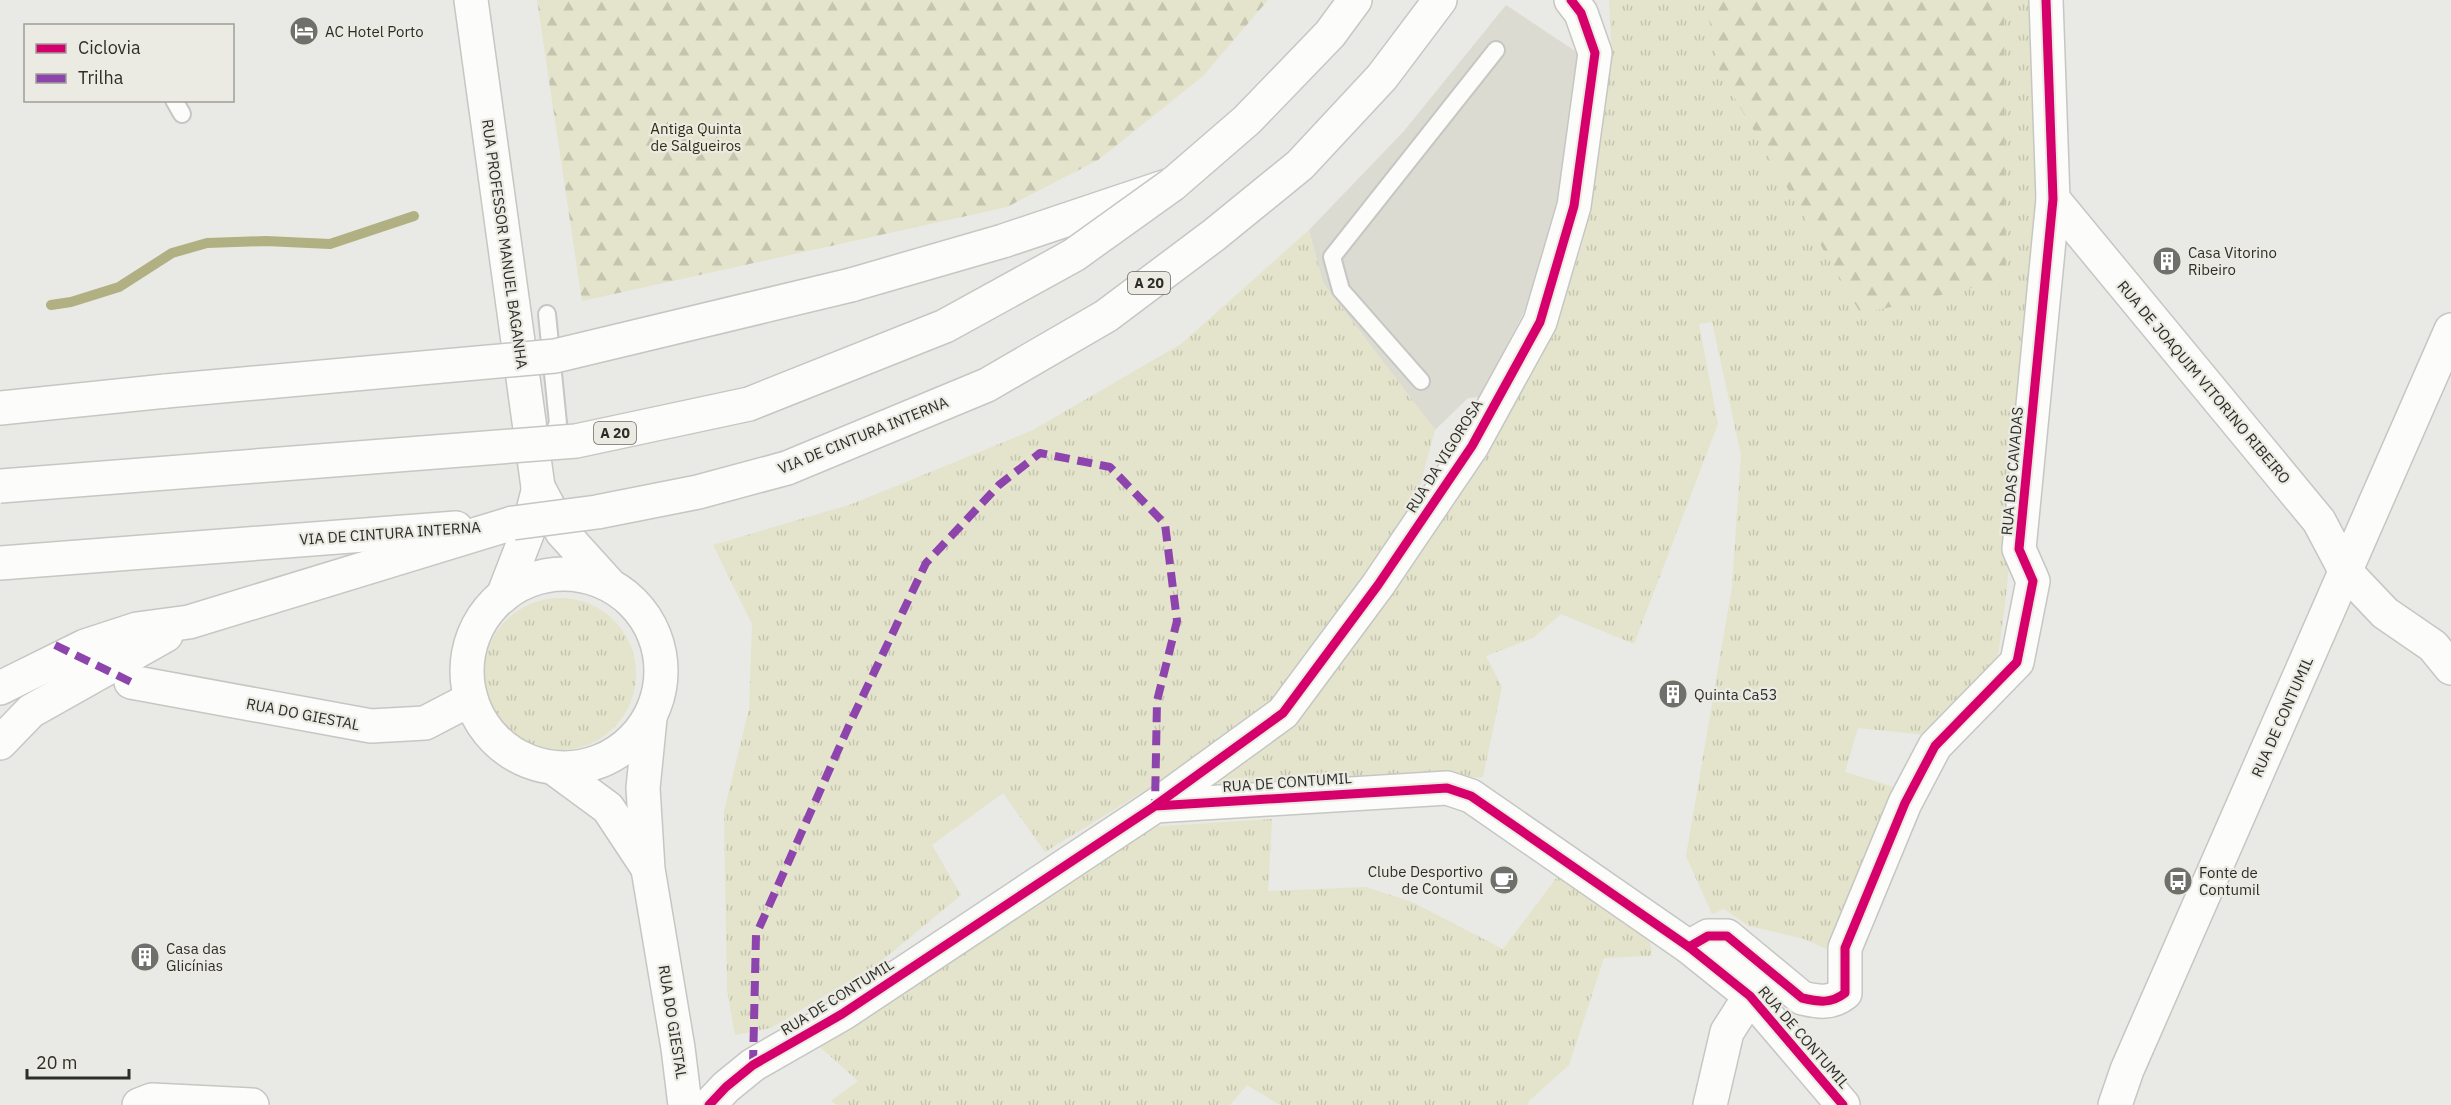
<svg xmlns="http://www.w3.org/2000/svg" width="2451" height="1105" font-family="'IBM Plex Sans',sans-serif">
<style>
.built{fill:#dbdbd1}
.grass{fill:url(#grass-tufts)}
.forest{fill:url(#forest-firs)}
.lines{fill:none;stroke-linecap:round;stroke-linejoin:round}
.stream{stroke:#b0b082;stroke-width:10}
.service-casing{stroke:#c6c6c3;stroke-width:20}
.minor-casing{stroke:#c6c6c3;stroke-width:36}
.tertiary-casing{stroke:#c6c6c3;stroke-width:36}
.motorway-casing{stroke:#c6c6c3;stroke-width:36}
.service{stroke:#fcfcfb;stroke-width:16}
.minor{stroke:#fcfcfb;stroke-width:33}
.tertiary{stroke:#fcfcfb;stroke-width:33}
.motorway{stroke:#fcfcfb;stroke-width:33}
.motorway-bridge-casing{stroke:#c6c6c3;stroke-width:36;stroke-linecap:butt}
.motorway-bridge{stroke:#fcfcfb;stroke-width:33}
.quiet{stroke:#8e44ad;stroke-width:8;stroke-dasharray:15 8;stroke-linecap:butt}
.cycleway-casing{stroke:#ebebe3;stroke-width:13}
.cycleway{stroke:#d6006c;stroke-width:9}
.labels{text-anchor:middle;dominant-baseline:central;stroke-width:4.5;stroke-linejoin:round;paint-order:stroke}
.shield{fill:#ebebe3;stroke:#666662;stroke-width:1.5}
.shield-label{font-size:14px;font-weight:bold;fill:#2d2d2a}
.poi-label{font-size:15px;fill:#2d2d2a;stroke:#ebebe3;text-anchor:start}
.park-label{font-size:15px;fill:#313013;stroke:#ebebe3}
.street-label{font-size:15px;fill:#2d2d2a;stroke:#ebebe3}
</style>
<defs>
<pattern id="grass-tufts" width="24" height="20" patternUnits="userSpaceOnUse" patternTransform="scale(1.5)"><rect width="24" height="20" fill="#e4e4cc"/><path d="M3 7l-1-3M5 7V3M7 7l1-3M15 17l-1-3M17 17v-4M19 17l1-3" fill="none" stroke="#c4c4af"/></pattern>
<pattern id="forest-firs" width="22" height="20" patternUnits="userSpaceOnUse" patternTransform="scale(1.5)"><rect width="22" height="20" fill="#e4e4cc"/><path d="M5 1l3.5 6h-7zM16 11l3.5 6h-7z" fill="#c4c4af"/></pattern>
</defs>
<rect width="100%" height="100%" fill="#e9e9e5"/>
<!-- built -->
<path class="built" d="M 1506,5 L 1581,55 L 1561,197 L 1524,312 L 1480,397 L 1468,398 L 1435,430 L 1323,283 L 1309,230 L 1404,131 Z"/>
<!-- grass -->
<g class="grass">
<path d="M 1609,0 L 2037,0 L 2042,198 L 2026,396 L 2005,605 L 1997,663 L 1926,735 L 1858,728 L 1845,772 L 1900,789 L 1844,927 L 1826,949 L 1804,939 L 1749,926 L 1724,909 L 1712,914 L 1686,856 L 1732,587 L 1741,455 L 1712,322 L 1699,324 L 1718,424 L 1634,644 L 1561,614 L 1533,638 L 1486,656 L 1502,687 L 1483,777 L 1213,787 L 1289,723 L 1468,484 L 1555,329 L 1583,242 L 1612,57 Z"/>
<path d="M 1309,230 L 1323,283 L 1435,430 L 1412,515 L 1281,697 L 1211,750 L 1045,852 L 1003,793 L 932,845 L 961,895 L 879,963 L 771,1028 L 735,1035 L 727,990 L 724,811 L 749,709 L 752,624 L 713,545 L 852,504 L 1033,430 L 1181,344 Z"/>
<circle cx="560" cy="674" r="76"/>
<path d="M 1272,819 L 1268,891 L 1366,887 L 1412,902 L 1503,949 L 1560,873 L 1650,941 L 1652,956 L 1604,958 L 1569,1065 L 1529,1101 L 1528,1105 L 1280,1105 L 1247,1085 L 1230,1105 L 837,1105 L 831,1101 L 858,1081 L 819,1046 L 1147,827 Z"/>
</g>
<!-- forest -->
<g class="forest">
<path d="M 537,0 L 1268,0 L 1203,76 L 1098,160 L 1007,207 L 582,301 Z"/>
<path d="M 1705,0 L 2004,0 L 2005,280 L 1861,314 L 1720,73 Z"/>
</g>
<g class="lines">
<!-- stream -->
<path class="stream" d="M 51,305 L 71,302 L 119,287 L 172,253 L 207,243 L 266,241 L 330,244 L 414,216"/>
<!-- service casing -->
<g class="service-casing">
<g id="service">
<path d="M 174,100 L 182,114"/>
<path d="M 547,314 L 558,423 L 548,446"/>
<path d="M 1421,381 L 1341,290 L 1332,257 L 1496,50"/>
</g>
</g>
<!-- minor casing -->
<g class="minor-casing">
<g id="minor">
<path d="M 471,0 L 538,487"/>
<path d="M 2053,199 L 2319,521 L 2346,572 L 2385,613 L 2433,646 L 2451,668"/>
<path d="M 131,682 L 371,726 L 425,723 L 471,699"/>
<path d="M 1155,806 L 1283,713 L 1378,585 L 1472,446 L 1540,322 L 1574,206 L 1595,53 L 1581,13 L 1571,0"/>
<path d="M 1689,947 L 1708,936 L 1727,936 L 1802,998 C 1819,1002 1831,1004 1845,993 L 1845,948 L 1905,803 L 1935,746 L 2017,662 L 2033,581 L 2019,549 L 2053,199 L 2046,0"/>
<path d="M 139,1105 L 152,1100 L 252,1105"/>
<path d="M 709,1105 L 726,1087 L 753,1065 L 842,1014 L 1155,806 L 1447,788 L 1471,796 L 1689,947 L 1750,996 L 1843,1105"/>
<path d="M 1710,1105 L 1727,1032 L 1750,996"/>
<path d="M 2115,1105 L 2127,1070 L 2451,330"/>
</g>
</g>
<!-- tertiary casing -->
<g class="tertiary-casing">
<g id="tertiary">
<path d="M 538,487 L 562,532 L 610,585"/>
<circle cx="564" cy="671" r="97"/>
<path d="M 503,596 L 527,534 L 537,495"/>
<path d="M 650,718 L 643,788 L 648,869 L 678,1048 L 685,1105"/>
<path d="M 555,769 L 608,808 L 647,867"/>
</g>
</g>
<!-- motorway casing -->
<g class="motorway-casing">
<g id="motorway">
<path d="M 851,285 L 1003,241 L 1173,184 L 1247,120 L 1330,34 L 1355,0"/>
<path d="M 0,408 L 166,391"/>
<path d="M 787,468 L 987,385 L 1106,316 L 1214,235 L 1300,165 L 1382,77 L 1440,0"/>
<path d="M 0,563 L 456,528"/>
<path d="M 0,688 L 85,646 L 137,629 L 189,622 L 513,523"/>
<path d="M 0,743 L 31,711 L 166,635"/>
</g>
</g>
<!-- service -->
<use href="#service" class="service"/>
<!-- minor -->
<use href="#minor" class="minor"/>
<!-- tertiary -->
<use href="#tertiary" class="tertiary"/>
<!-- motorway -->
<use href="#motorway" class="motorway"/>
<!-- motorway-bridge casing -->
<g class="motorway-bridge-casing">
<g id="motorway-bridge">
<path d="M 166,391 L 555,356 L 851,285"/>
<path d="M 0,486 L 576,441 L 749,404 L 945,326 L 1074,255 L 1173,184"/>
<path d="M 513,523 L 597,512 L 698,492 L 787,468"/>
</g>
</g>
<!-- motorway-bridge -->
<use href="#motorway-bridge" class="motorway-bridge"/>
<!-- quiet -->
<g class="quiet">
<path d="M 55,645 L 131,682"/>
<path d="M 753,1065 L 756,935 L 851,721 L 926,563 L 999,485 L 1040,453 L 1110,467 L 1165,524 L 1177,621 L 1157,701 L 1155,806"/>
</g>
<!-- cycleway casing -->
<g class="cycleway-casing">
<g id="cycleway">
<path d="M 1156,805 L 1283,713 L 1378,585 L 1472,446 L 1540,322 L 1574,206 L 1595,53 L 1581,13 L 1571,0"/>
<path d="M 1689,947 L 1708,936 L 1727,936 L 1802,998 C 1819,1002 1831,1004 1845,993 L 1845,948 L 1905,803 L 1935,746 L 2017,662 L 2033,581 L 2019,549 L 2053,199 L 2046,0"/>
<path d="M 709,1105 L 726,1087 L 753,1065 L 842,1014 L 1155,806 L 1447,788 L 1471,796 L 1689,947 L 1750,996 L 1843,1105"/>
</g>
</g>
<!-- cycleway -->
<use href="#cycleway" class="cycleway"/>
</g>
<!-- icons -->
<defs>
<g id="hotel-disc" transform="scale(1.5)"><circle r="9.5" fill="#6f6f6b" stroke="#ebebe3"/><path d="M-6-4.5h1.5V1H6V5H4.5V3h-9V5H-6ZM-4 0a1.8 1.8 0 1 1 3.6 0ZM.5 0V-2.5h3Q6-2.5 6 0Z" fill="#fff"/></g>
<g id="building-disc" transform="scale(1.5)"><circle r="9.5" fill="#6f6f6b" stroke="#ebebe3"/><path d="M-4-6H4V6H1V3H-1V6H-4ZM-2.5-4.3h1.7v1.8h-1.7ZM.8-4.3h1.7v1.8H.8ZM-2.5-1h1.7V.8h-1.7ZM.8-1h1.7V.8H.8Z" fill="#fff"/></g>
<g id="cafe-disc" transform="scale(1.5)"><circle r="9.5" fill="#6f6f6b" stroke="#ebebe3"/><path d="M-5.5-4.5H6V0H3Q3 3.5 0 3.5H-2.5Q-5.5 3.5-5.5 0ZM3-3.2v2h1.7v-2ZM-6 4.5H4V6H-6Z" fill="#fff"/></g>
<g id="bus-disc" transform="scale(1.5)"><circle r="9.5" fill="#6f6f6b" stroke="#ebebe3"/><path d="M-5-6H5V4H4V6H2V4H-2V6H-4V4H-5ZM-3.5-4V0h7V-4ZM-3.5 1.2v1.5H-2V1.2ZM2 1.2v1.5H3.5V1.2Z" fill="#fff"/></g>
</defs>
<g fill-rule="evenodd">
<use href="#hotel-disc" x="304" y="31"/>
<use href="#building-disc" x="2167" y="261"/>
<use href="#building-disc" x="1673" y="694"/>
<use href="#cafe-disc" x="1504" y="880"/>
<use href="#bus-disc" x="2178" y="881"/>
<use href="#building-disc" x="145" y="957"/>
</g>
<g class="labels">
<!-- shield labels -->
<g class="shield">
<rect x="1128" y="272" width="42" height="22" rx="4.5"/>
<rect x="594" y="422" width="42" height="22" rx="4.5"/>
</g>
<g class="shield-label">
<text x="1149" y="283">A 20</text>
<text x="615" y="433">A 20</text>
</g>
<!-- poi labels -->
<g class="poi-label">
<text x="325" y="31">AC Hotel Porto</text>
<text x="2188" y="252">Casa Vitorino<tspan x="2188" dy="17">Ribeiro</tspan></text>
<text x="1694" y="694">Quinta Ca53</text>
<text x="1483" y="871" text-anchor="end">Clube Desportivo<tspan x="1483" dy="17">de Contumil</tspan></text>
<text x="2199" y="872">Fonte de<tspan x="2199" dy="17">Contumil</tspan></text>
<text x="166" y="948">Casa das<tspan x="166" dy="17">Glicínias</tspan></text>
</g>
<!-- park labels -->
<g class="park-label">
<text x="696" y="128">Antiga Quinta<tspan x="696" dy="17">de Salgueiros</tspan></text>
</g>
<!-- street labels -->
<g class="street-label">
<text transform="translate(505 244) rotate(82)">RUA PROFESSOR MANUEL BAGANHA</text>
<text transform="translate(2204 382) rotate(50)">RUA DE JOAQUIM VITORINO RIBEIRO</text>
<text transform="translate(863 435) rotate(-22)">VIA DE CINTURA INTERNA</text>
<text transform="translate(1444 456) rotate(-58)">RUA DA VIGOROSA</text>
<text transform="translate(2012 471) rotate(-85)">RUA DAS CAVADAS</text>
<text transform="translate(390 533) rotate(-4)">VIA DE CINTURA INTERNA</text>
<text transform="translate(303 714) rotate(11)">RUA DO GIESTAL</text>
<text transform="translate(2282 717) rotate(-66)">RUA DE CONTUMIL</text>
<text transform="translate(1287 782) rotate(-4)">RUA DE CONTUMIL</text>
<text transform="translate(837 997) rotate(-32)">RUA DE CONTUMIL</text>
<text transform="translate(673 1022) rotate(81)">RUA DO GIESTAL</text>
<text transform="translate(1804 1037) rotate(49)">RUA DE CONTUMIL</text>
</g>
</g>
<!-- legend -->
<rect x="24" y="24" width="210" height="78" fill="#ebebe3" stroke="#9f9f99" stroke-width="1.5"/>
<rect x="36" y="44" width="30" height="9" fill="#d6006c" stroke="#9f9f99" stroke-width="1.5"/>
<text x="78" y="54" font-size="18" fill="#2d2d2a">Ciclovia</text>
<rect x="36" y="74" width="30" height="9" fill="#8e44ad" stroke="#9f9f99" stroke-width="1.5"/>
<text x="78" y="84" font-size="18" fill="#2d2d2a">Trilha</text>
<!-- scale -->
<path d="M27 1069v9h102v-9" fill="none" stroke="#2d2d2a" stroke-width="3"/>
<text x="36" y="1069" font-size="18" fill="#2d2d2a" stroke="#ebebe3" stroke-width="4.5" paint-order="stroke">20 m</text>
</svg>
